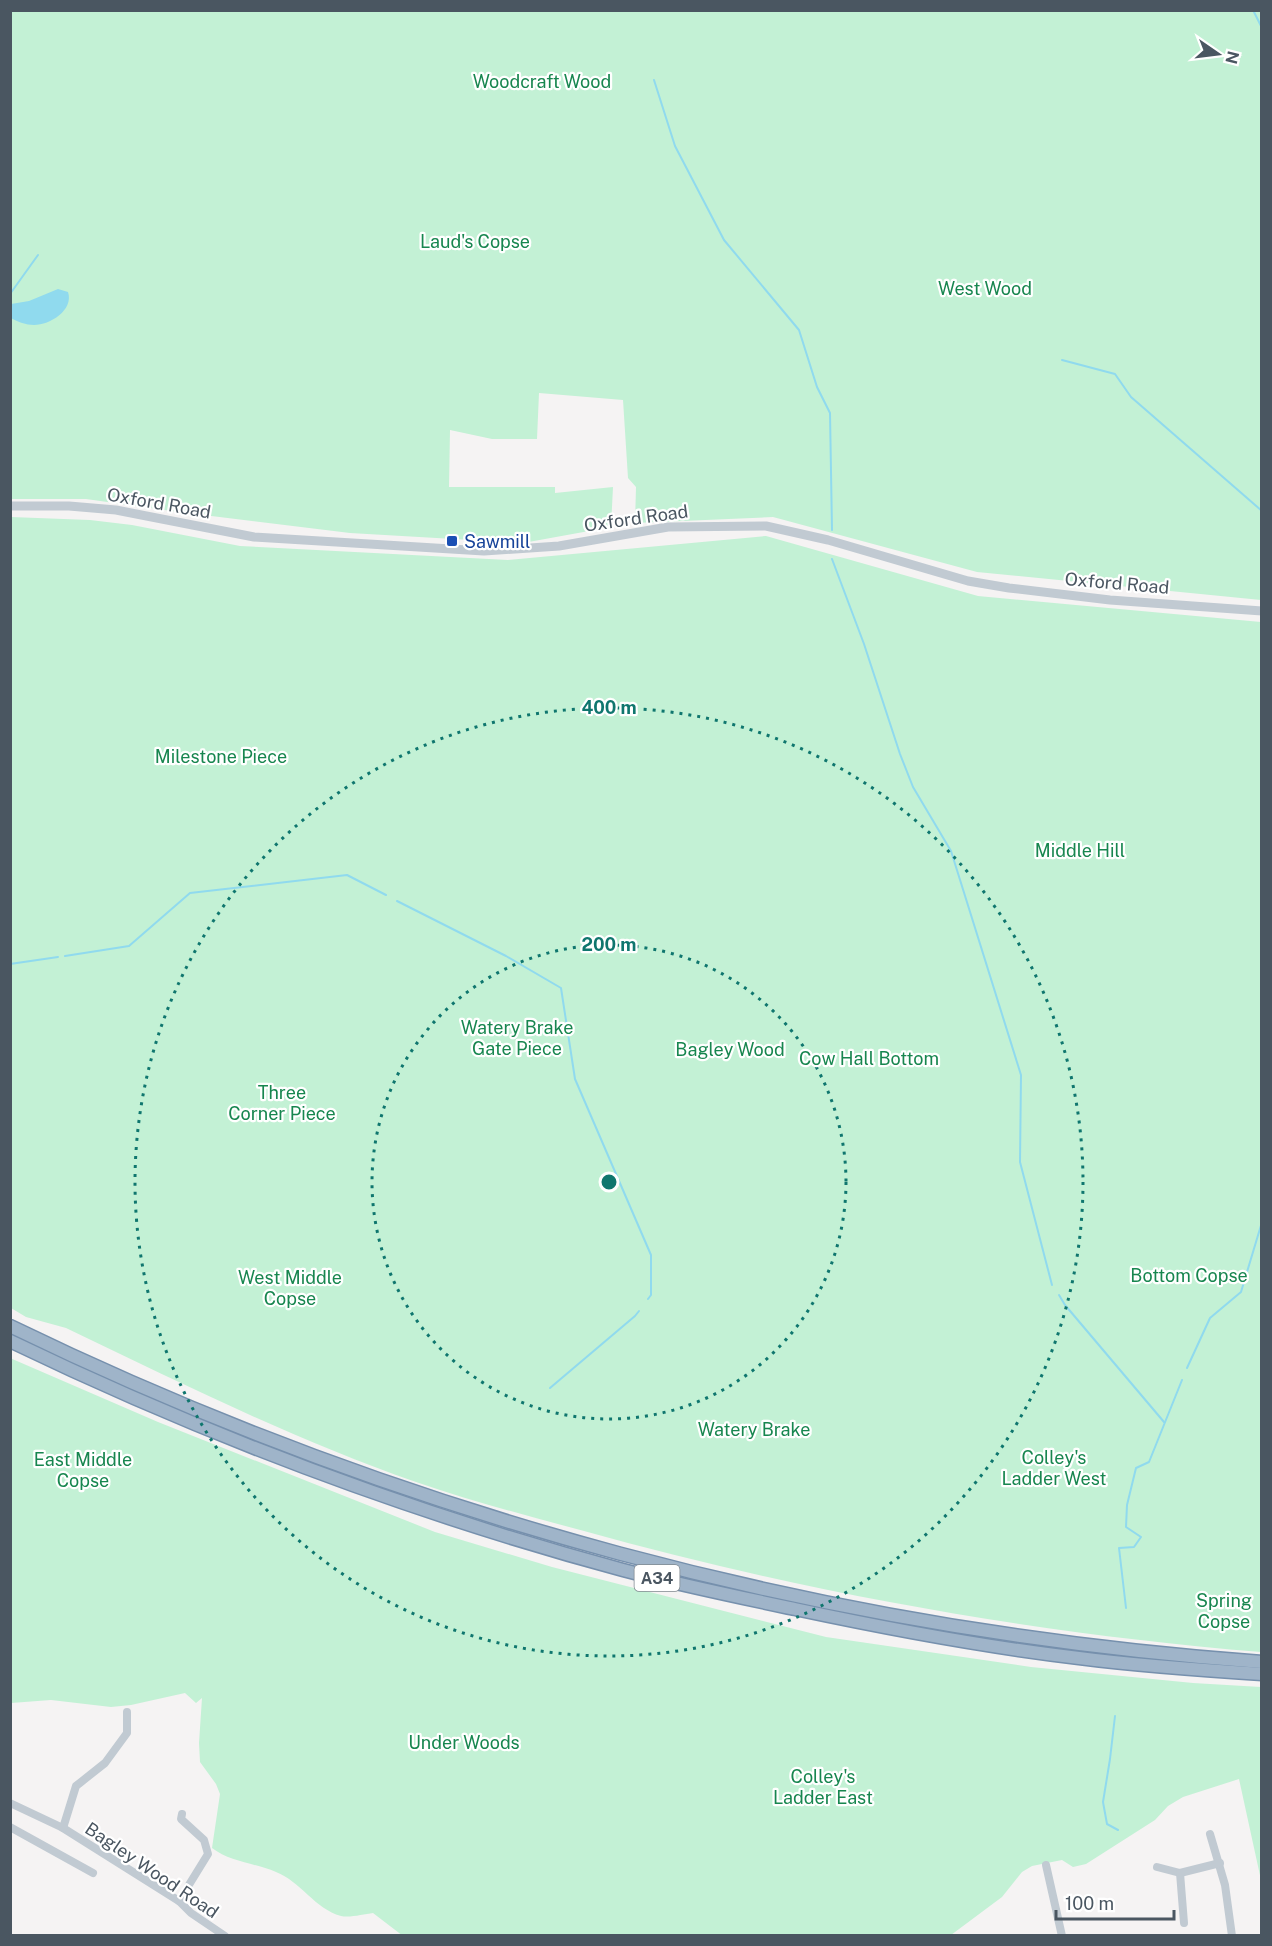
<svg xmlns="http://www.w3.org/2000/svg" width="1272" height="1946" font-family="'Public Sans',sans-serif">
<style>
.green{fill:#c3f1d5}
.water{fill:#90daee}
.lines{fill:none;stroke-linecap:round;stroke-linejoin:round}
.stream{stroke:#90daee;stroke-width:2}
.trunk-casing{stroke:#7690ad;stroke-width:15}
.minor{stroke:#c1cad2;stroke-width:8}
.tertiary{stroke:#c1cad2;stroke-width:9}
.trunk{stroke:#9fb4c9;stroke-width:12}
.ring{fill:none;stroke:#0f766e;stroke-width:3;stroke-dasharray:3 6}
.transit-dot{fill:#1a4fb4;stroke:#fff;stroke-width:2}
.labels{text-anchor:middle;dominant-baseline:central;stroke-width:4.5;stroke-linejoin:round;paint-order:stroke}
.shield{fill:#fff;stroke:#808990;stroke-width:1.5}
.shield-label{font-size:16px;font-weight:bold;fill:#4a5661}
.park-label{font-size:18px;fill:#17864f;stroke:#fff}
.street-label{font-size:18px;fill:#4a5661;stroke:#fff}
.transit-label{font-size:18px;fill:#164399;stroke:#fff;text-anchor:start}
.centre{fill:#0f766e;stroke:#fff;stroke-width:3}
.ring-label{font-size:18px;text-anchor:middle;font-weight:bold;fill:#0f766e;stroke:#fff;stroke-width:4.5;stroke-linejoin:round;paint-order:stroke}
</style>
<rect width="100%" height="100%" fill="#f5f3f3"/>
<!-- green -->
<g class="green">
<path d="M 10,11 L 1261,11 L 1261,600 L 977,572 L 773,517 L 635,523 L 636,487 L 628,478 L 623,400 L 539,393 L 537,439 L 492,439 L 450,430 L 449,487 L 555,487 L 555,493 L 613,487 L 611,527 L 523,543 L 350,533 L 179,512 L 86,499 L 11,499 Z"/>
<path d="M 11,517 L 90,520 L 132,525 L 240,546 L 508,560 L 766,536 L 978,596 L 1261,622 L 1261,1652 C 1032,1633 806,1593 584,1531 C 528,1516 471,1501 416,1482 C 295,1440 181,1383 66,1328 L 26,1317 L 11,1308 Z"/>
<path d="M 10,1358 L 158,1422 L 435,1532 L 552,1567 L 826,1637 L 1031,1667 L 1193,1683 L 1261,1687 L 1261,1880 L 1239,1779 L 1183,1797 L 1168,1806 L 1155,1820 L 1086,1864 L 1073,1867 L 1062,1860 L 1032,1866 L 1022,1872 L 1002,1897 L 951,1935 L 403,1936 L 373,1913 C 364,1914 350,1918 341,1916 C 315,1909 300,1881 276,1872 C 255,1863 230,1862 212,1848 L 220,1794 L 216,1784 L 200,1762 L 199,1743 L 202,1698 L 196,1703 L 185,1693 L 131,1705 L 111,1707 L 51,1700 L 11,1703 Z"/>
</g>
<!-- water -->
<path class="water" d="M 58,289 L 68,292 C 74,310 50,325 34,325 C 26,325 18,322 11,318 L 11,304 L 29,301 Z"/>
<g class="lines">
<!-- stream -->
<g class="stream">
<path d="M 1253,10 L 1262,28"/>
<path d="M 654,80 L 675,146 L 724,240 L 799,330 L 817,387 L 830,413 L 832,530"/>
<path d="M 10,294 L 38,255"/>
<path d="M 1062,360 L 1115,374 L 1131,397 L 1262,511"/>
<path d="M 832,559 L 864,644 L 900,754 L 913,787 L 951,851 L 1021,1075 L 1020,1162 L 1052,1285"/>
<path d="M 397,901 L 506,956 L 561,988 L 575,1079 L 651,1255 L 651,1295 L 648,1299"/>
<path d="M 65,956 L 129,946 L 190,893 L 347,875 L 386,895"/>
<path d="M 10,964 L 58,957"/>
<path d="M 1059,1295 L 1065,1305 L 1164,1422"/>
<path d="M 1187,1368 L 1210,1318 L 1241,1292 L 1262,1222"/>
<path d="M 550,1388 L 635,1316 L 639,1311"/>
<path d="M 1126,1608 L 1119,1548 L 1134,1547 L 1141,1537 L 1126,1527 L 1127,1505 L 1136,1468 L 1149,1462 L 1182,1380"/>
<path d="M 1115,1716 L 1110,1759 L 1103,1802 L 1107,1824 L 1118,1830"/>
</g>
<!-- trunk casing -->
<g class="trunk-casing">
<g id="trunk">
<path d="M 10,1326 C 401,1516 828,1631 1262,1662"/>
<path d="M 10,1341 C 207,1436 412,1513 623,1570 C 680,1585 738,1597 795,1609 C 889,1629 984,1647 1079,1658 C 1140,1666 1201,1670 1262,1674"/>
</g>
</g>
<!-- minor -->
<g class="minor">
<path d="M 10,1803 L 63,1828 L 179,1901 L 191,1913 L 225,1936"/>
<path d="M 10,1827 L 93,1873"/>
<path d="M 63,1828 L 76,1786 L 105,1763 L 127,1733 L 127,1712"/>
<path d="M 1210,1834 L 1225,1885 L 1232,1936"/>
<path d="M 1046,1865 L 1062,1936"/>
<path d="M 1157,1867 L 1180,1873 L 1220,1863"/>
<path d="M 1180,1873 L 1184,1923"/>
<path d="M 179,1901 L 208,1854 L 204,1840 L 181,1819 L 182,1814"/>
</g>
<!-- tertiary -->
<path class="tertiary" d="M 10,506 L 69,506 L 116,510 L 254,537 L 484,551 L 559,546 L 668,527 L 766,526 L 828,540 L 968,581 L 1009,588 L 1110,600 L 1262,611"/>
<!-- trunk -->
<use href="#trunk" class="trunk"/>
</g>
<!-- distance rings -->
<g class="ring">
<circle cx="609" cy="1182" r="237"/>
<circle cx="609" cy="1182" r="474"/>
</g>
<!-- markers -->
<rect class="transit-dot" x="446" y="535" width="12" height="12" rx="3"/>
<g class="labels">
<!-- shield labels -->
<rect class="shield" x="634.5" y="1565" width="45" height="26" rx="4.5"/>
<g class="shield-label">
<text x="657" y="1578">A34</text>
</g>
<!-- park labels -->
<g class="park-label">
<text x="542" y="81">Woodcraft Wood</text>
<text x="475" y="241">Laud's Copse</text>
<text x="985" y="288">West Wood</text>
<text x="221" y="756">Milestone Piece</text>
<text x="1080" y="850">Middle Hill</text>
<text x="517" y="1027">Watery Brake<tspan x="517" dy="21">Gate Piece</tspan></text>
<text x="730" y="1049">Bagley Wood</text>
<text x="869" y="1058">Cow Hall Bottom</text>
<text x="282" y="1092">Three<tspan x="282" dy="21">Corner Piece</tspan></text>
<text x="1189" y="1275">Bottom Copse</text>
<text x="290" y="1277">West Middle<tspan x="290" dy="21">Copse</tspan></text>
<text x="754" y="1429">Watery Brake</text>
<text x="1054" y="1457">Colley's<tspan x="1054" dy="21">Ladder West</tspan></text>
<text x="83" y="1459">East Middle<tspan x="83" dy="21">Copse</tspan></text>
<text x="1224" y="1600">Spring<tspan x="1224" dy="21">Copse</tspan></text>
<text x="464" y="1742">Under Woods</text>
<text x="823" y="1776">Colley's<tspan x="823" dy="21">Ladder East</tspan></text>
</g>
<!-- street labels -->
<g class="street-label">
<text transform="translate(159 503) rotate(10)">Oxford Road</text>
<text transform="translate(636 518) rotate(-8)">Oxford Road</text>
<text transform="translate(1117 583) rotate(5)">Oxford Road</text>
<text transform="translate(152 1870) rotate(34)">Bagley Wood Road</text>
</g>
<!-- transit labels -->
<g class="transit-label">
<text x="464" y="541">Sawmill</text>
</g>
</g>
<circle cx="609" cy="1182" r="9" class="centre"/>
<g class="ring-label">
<text x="609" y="714">400 m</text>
<text x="609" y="951">200 m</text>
</g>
<!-- border -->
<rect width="1272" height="1946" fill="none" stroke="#4a5661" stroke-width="24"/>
<!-- north arrow -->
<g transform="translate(1218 54) rotate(104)" stroke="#ffffff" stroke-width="4.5" paint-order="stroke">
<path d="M0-4.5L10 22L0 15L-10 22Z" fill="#4a5661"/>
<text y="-9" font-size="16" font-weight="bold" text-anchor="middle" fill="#4a5661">N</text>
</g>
<!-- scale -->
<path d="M1056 1910v9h118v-9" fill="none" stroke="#4a5661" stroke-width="3"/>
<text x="1065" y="1910" font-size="18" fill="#4a5661" stroke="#ffffff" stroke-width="4.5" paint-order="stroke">100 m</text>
</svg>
